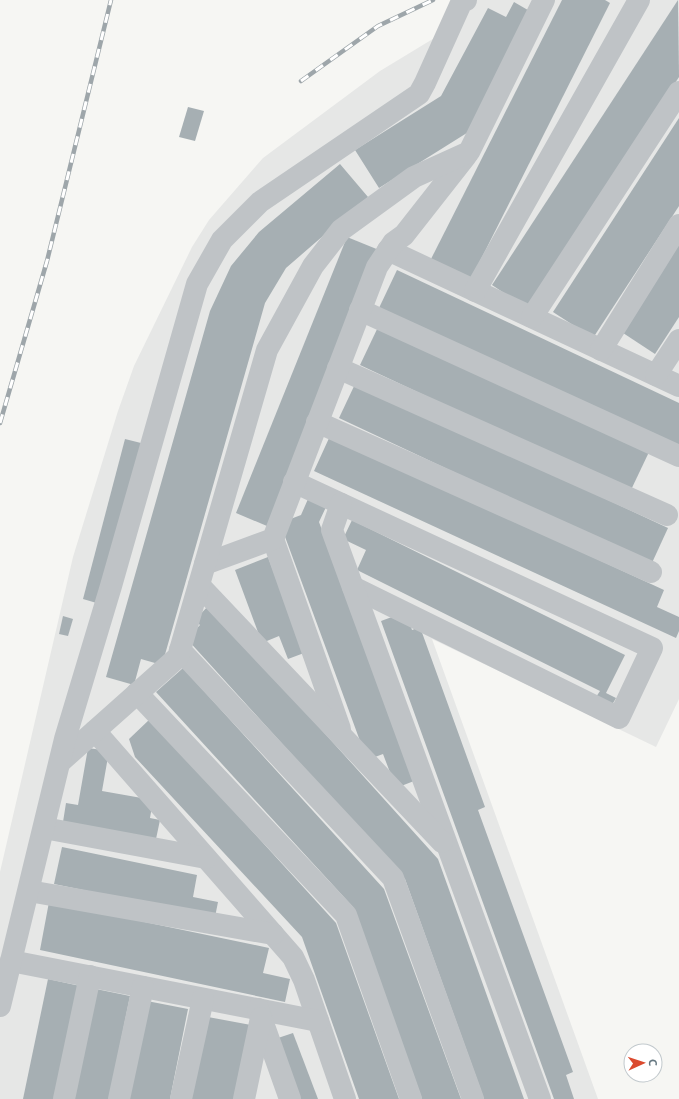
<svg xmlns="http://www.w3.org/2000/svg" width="679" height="1099" font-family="'Noto Sans',sans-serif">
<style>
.built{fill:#e6e7e6}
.building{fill:#a6afb3}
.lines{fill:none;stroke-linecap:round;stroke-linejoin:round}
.minor{stroke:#bfc3c6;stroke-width:22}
.rail-casing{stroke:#9ea6aa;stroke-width:4.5}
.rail{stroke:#fff;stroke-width:3;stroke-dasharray:9;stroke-linecap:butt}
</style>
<rect width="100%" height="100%" fill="#f6f6f3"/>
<!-- built -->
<path class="built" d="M 457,0 L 679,0 L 679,699 L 656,747 L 432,639 L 598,1099 L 0,1099 L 0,872 L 73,557 L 118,411 L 134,366 L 192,247 L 209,220 L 263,158 L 380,71 L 441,34 Z"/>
<!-- building -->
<g class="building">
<path d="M 562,0 L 605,0 L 610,3 L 471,279 L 431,259 Z"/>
<path d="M 678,0 L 679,77 L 528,309 L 492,285 Z"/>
<path d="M 514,2 L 533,13 L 470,131 L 379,188 L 355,150 L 441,96 L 488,8 L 506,17 Z"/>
<path d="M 188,107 L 204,111 L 195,141 L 179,137 Z"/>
<path d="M 679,118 L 679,206 L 593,338 L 553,312 Z"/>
<path d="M 340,164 L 368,197 L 286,268 L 265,303 L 162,665 L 141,659 L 134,685 L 106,677 L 210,311 L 231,266 L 259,232 Z"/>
<path d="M 679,234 L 679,317 L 655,354 L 617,329 Z"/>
<path d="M 347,237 L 379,250 L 267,526 L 236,513 Z"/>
<path d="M 397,270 L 679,403 L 679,449 L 379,308 Z"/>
<path d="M 379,325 L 649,452 L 630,492 L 360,365 Z"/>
<path d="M 356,382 L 668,528 L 651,565 L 339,418 Z"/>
<path d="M 330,436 L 664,590 L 657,607 L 679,617 L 679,631 L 676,638 L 314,471 Z"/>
<path d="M 125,439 L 141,443 L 100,604 L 83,599 Z"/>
<path d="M 308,499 L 326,507 L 319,522 L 414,781 L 396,788 L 383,754 L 367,760 L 280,523 L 301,515 Z"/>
<path d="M 352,520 L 625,655 L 606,693 L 616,698 L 612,705 L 596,697 L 600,691 L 357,570 L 366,550 L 343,539 Z"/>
<path d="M 268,557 L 304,653 L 288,659 L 279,636 L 262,643 L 235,570 Z"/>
<path d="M 209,605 L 438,859 L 524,1099 L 484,1099 L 405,879 L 187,639 L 200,625 L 195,620 Z"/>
<path d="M 400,614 L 409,620 L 412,630 L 420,627 L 485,807 L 478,810 L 573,1072 L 566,1075 L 574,1099 L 554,1099 L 381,621 Z"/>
<path d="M 63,616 L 73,619 L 68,636 L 59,634 Z"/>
<path d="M 183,668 L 384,889 L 461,1099 L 422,1099 L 353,907 L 156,692 Z"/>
<path d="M 150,719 L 336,923 L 399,1099 L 359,1099 L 302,937 L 135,757 L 129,739 Z"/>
<path d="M 88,748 L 109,751 L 102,791 L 153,800 L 150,818 L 160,820 L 156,839 L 63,822 L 66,803 L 78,805 Z"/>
<path d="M 62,847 L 197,875 L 193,897 L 218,902 L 215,917 L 54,884 Z"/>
<path d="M 49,902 L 269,948 L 263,973 L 290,979 L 285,1002 L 40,950 Z"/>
<path d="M 48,979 L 80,986 L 57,1099 L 23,1099 Z"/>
<path d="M 96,989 L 130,996 L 109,1099 L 74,1099 Z"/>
<path d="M 147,1001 L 188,1009 L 170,1099 L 127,1099 Z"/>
<path d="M 208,1017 L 251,1025 L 236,1099 L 191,1099 Z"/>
<path d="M 293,1033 L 318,1099 L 297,1099 L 275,1039 Z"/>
</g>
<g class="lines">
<!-- minor -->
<g class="minor">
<path d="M 388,250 L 679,386"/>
<path d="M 475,291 L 639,0"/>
<path d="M 360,310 L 679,456"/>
<path d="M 532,317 L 679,92"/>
<path d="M 601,350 L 679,225"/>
<path d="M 338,368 L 667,515"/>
<path d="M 656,375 L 679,340"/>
<path d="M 317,422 L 651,572"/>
<path d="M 294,482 L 652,648 L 619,718 L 353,587"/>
<path d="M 341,504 L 332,530 L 540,1099"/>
<path d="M 273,539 L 340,729"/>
<path d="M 205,564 L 273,539 L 377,267 L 393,243 L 404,235 L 466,156"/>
<path d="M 199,585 L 442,842"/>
<path d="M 180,650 L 393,878 L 473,1099"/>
<path d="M 137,693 L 346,915 L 411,1099"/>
<path d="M 95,731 L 293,957 L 304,980 L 345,1099"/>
<path d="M 60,762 L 178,657 L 267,350 L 313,266 L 341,230 L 414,177 L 469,152 L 544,0"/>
<path d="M 44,828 L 206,858"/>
<path d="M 29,891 L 273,934"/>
<path d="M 11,961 L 318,1021"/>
<path d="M 0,1006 L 65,739 L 111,586 L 197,284 L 222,240 L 260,202 L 419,94 L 425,83 L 462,1 L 466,0"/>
<path d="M 258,1009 L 290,1099"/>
<path d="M 64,1099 L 90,976"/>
<path d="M 119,1099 L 143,987"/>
<path d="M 181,1099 L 203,999"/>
<path d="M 244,1099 L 261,1018"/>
</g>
<!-- rail casing -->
<g class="rail-casing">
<g id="rail">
<path d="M 301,81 L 378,26 L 433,0"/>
<path d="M 0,423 L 47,261 L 111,0"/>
</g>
</g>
<!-- rail -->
<use href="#rail" class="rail"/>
</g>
<!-- north arrow -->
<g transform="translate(643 1063) rotate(87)"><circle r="19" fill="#ffffff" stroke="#c2c9cd"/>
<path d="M0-3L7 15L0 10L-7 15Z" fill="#db4a2e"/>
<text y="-6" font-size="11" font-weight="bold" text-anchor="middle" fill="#667882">С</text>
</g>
</svg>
